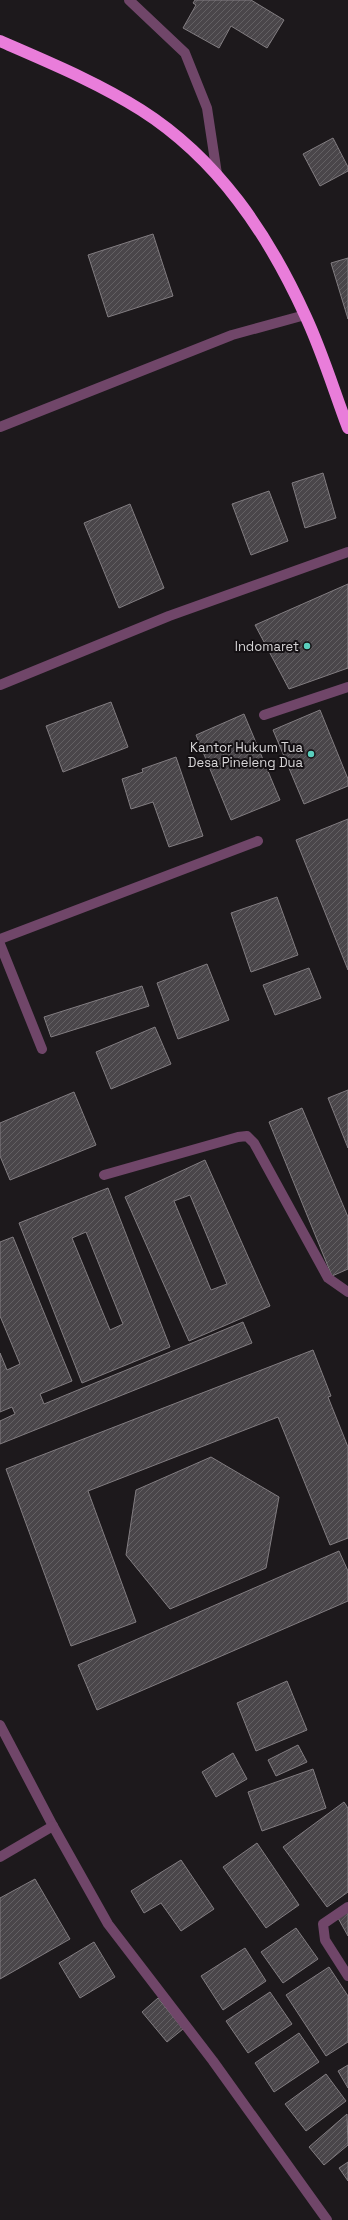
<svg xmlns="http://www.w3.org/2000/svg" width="348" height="2220" font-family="'Space Grotesk',sans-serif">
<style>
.building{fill:url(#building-hatch);stroke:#827d81;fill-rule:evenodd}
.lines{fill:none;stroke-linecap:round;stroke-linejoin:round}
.lane{stroke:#704669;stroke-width:10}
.street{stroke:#704669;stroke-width:10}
.highway{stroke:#e97dda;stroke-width:12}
.poi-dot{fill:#5acebd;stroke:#141013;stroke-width:1.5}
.labels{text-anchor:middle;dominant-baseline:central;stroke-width:4;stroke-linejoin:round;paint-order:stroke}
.poi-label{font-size:13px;fill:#d8d6d8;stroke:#141013;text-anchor:end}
</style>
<defs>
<pattern id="building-hatch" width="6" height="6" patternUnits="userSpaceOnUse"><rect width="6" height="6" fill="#4a464a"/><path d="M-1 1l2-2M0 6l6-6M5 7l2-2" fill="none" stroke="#636063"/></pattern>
</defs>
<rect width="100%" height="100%" fill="#1d191c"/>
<!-- building -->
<g class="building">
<path d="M 195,0 L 251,0 L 284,20 L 267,48 L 231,26 L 219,48 L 183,28 L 196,5 L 193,3 Z"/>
<path d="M 333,138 L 348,167 L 348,171 L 320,186 L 303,154 Z"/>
<path d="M 153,234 L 173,296 L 108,317 L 88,255 Z"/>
<path d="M 348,258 L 348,319 L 331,263 Z"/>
<path d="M 323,473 L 336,518 L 305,528 L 292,483 Z"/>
<path d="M 269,491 L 288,541 L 251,555 L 232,504 Z"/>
<path d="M 130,504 L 164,588 L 119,608 L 84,523 Z"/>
<path d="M 348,584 L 348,668 L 289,689 L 255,625 Z"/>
<path d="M 111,702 L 128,747 L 63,772 L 46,726 Z"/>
<path d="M 320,710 L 348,779 L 348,786 L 304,804 L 273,730 Z"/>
<path d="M 244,714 L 280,800 L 231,820 L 196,735 Z"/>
<path d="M 176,757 L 203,836 L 169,847 L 153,802 L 131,809 L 122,779 L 143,772 L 142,769 Z"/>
<path d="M 348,819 L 348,970 L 296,840 Z"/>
<path d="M 277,897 L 298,955 L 251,972 L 231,913 Z"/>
<path d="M 207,964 L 229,1020 L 178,1039 L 157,983 Z"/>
<path d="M 309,968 L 321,998 L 275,1015 L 263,985 Z"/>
<path d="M 142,986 L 149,1006 L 51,1037 L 44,1017 Z"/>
<path d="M 155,1027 L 171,1064 L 111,1089 L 96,1052 Z"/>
<path d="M 348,1090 L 348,1148 L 328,1098 Z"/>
<path d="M 74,1092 L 96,1145 L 10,1180 L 0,1156 L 0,1123 Z"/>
<path d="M 302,1108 L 348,1217 L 348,1269 L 332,1276 L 269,1122 Z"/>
<path d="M 205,1160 L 270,1306 L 189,1341 L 125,1197 ZM 190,1195 L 227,1284 L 211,1290 L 174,1201 Z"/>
<path d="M 108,1188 L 170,1347 L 82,1383 L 19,1223 ZM 86,1232 L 123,1324 L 110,1330 L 72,1238 Z"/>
<path d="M 13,1237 L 72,1381 L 40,1394 L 44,1404 L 243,1322 L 252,1343 L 0,1444 L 0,1421 L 15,1414 L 12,1407 L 0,1412 L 0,1353 L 7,1370 L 20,1364 L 0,1316 L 0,1242 Z"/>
<path d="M 313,1350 L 331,1396 L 328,1397 L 348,1447 L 348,1538 L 330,1545 L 278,1417 L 88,1491 L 136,1622 L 71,1646 L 6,1469 Z"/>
<path d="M 211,1457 L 279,1497 L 266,1568 L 170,1609 L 126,1555 L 136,1490 Z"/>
<path d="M 339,1551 L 348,1571 L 348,1601 L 97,1710 L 78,1665 Z"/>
<path d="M 287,1681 L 307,1730 L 256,1751 L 237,1703 Z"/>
<path d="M 298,1745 L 307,1762 L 276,1776 L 268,1760 Z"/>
<path d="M 233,1753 L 247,1779 L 216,1797 L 202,1772 Z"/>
<path d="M 313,1769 L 326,1808 L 262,1831 L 248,1792 Z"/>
<path d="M 344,1802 L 348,1808 L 348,1892 L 327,1907 L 283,1847 Z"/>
<path d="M 257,1843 L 299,1905 L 266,1928 L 223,1867 Z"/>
<path d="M 181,1860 L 214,1909 L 181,1931 L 161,1903 L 144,1913 L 131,1891 Z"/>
<path d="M 35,1879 L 70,1939 L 0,1979 L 0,1898 Z"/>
<path d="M 348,1912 L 348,1936 L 338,1918 Z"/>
<path d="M 296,1928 L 318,1959 L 283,1983 L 261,1952 Z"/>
<path d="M 94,1942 L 115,1977 L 80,1998 L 59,1963 Z"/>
<path d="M 245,1948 L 266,1981 L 223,2010 L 201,1976 Z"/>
<path d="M 329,1967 L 348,1996 L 348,2042 L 326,2056 L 286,1995 Z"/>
<path d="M 270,1992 L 292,2024 L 248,2053 L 226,2021 Z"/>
<path d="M 158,1998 L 183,2029 L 167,2042 L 142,2012 Z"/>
<path d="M 299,2033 L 319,2062 L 274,2092 L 255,2063 Z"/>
<path d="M 348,2065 L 348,2088 L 338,2071 Z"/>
<path d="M 326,2074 L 346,2101 L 306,2131 L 285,2104 Z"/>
<path d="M 347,2114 L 348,2145 L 324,2165 L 309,2147 Z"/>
<path d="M 348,2162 L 348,2181 L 339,2168 Z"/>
</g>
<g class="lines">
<!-- lane -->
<path class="lane" d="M 129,0 L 185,53 L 207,108 L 217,174"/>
<!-- street -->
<g class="street">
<path d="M 0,427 L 232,335 L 305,315"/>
<path d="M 0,685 L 169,616 L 348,552"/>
<path d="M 264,715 L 348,687"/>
<path d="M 0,939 L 258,841"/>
<path d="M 0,944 L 42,1049"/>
<path d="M 104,1175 L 238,1137 L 247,1136 L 254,1143 L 328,1278 L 348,1292"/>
<path d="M 0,1725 L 53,1826 L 108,1924 L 213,2061 L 327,2220"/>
<path d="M 0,1857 L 53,1826"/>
<path d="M 348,1907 L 323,1924 L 325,1940 L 348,1976"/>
</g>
<!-- highway -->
<path class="highway" d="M 0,41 C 48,62 97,82 141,110 C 218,159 268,234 305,315 C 322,351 334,391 348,428"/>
</g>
<!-- markers -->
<g class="poi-dot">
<circle cx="307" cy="646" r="4"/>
<circle cx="311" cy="754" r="4"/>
</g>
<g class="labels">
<!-- poi labels -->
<g class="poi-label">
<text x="299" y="646">Indomaret</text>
<text x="303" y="747">Kantor Hukum Tua<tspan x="303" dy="15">Desa Pineleng Dua</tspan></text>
</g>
</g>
</svg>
